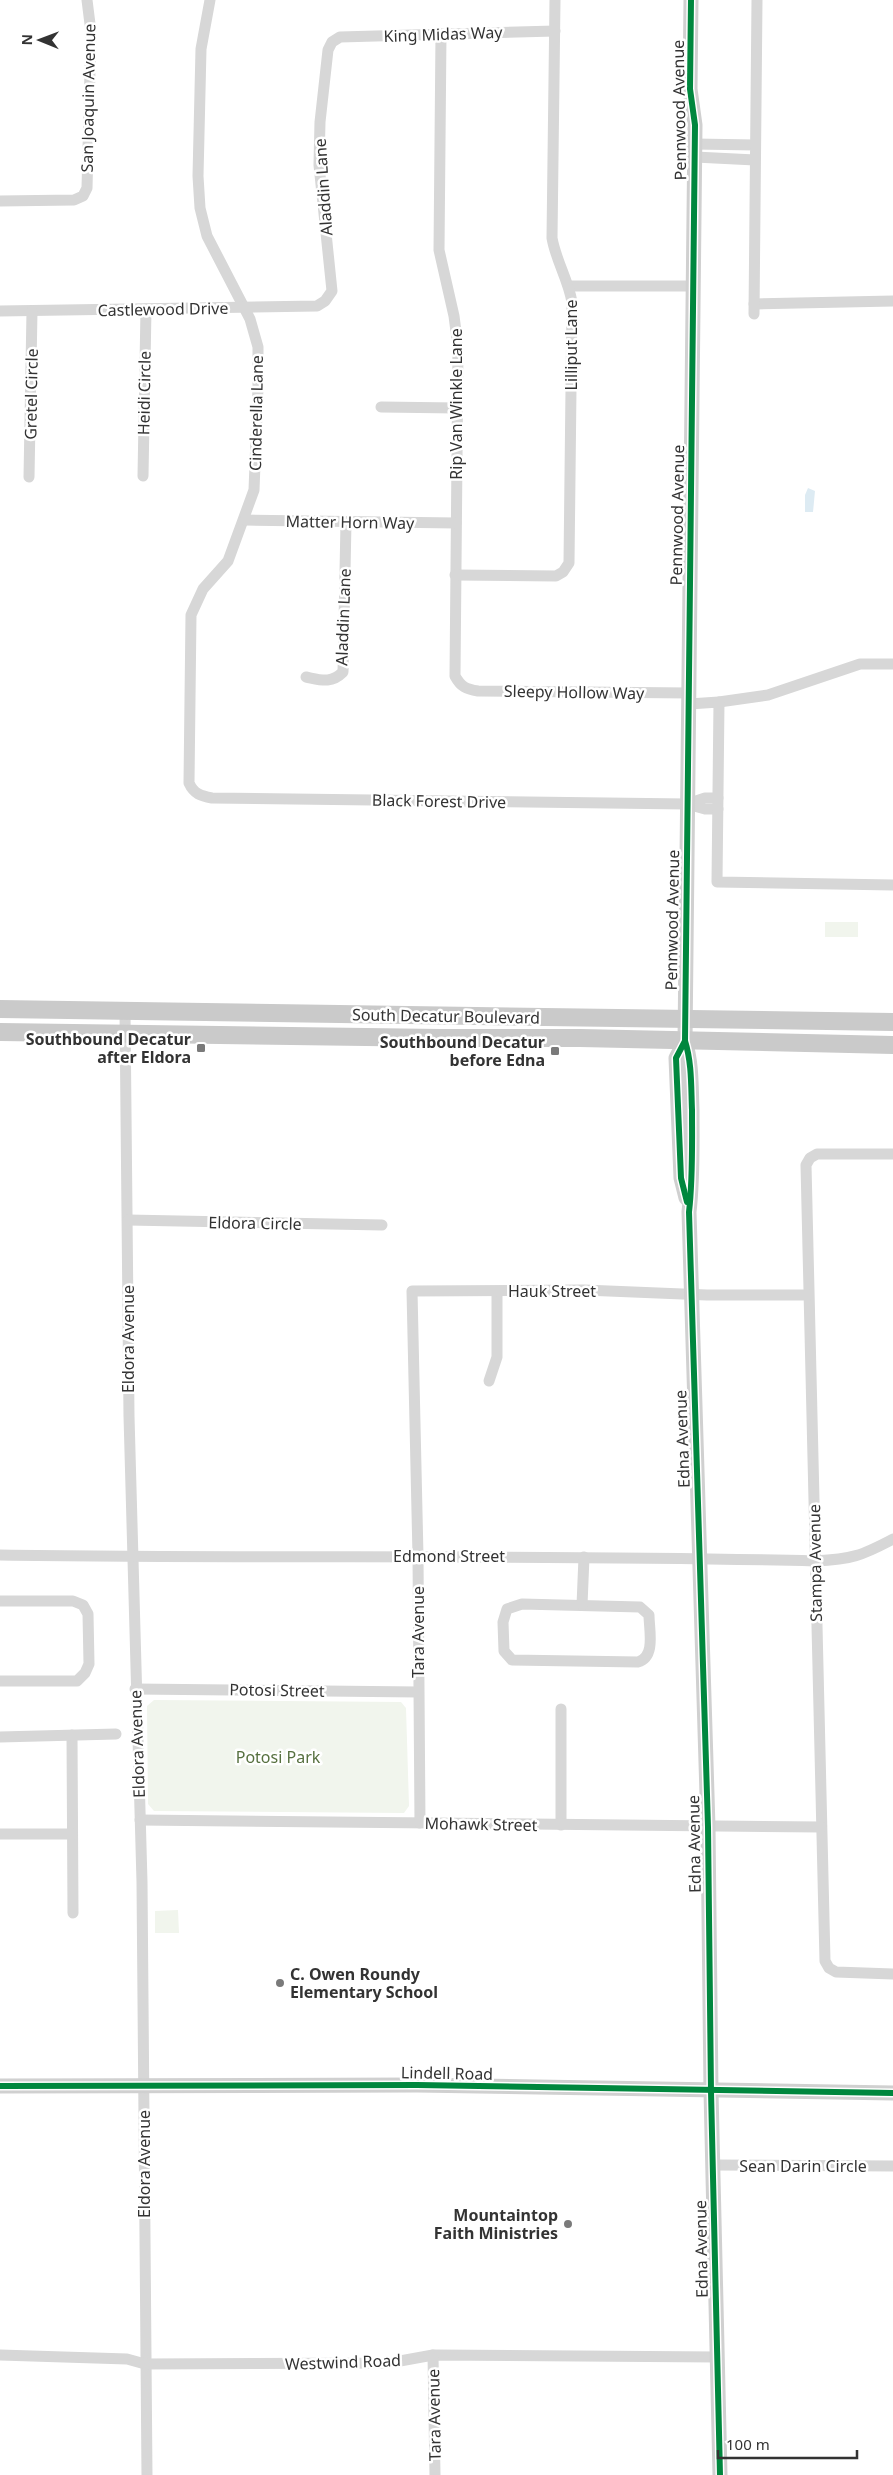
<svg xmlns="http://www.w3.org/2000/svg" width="893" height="2475" font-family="'Noto Sans',sans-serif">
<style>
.green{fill:#f1f5ed}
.water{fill:#ddebf3}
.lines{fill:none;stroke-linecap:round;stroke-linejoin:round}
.street{stroke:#d7d7d7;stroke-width:11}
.secondary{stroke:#d0d0d0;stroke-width:15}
.primary{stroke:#cacaca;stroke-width:18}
.cycleway-casing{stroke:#fff;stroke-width:9}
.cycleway{stroke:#00873e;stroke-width:6}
.poi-dot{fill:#7a7a7a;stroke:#fff;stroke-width:2}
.labels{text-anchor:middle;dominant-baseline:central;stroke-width:5;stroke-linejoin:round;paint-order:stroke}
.street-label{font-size:16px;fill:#333;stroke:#fff}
.poi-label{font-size:16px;font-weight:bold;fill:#333;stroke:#fff;text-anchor:end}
.park-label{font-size:16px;fill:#56703f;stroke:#fff}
</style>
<rect width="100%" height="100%" fill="#fff"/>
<!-- green -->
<g class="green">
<rect x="825" y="922" width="33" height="15"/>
<path d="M 154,1700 L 401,1702 L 406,1708 L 409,1806 L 404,1813 L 154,1811 L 148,1804 L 147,1706 Z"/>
<path d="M 178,1910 L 179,1933 L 155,1933 L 155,1911 Z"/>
</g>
<!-- water -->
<path class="water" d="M 808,488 L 815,491 L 813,512 L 805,512 L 805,495 Z"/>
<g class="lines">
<!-- street -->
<g class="street">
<path d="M 210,0 L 201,49 L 198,176 L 200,208 L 207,236 L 250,319 L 258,347 L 258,387 L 254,490 L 228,561 L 203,589 L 191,615 L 189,783 C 194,794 201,796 212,798 L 687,804 L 705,809 L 718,809"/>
<path d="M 441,34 L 439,250 L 454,316 L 458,347 L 455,676 C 461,687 466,689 478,691 L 689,693"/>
<path d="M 695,144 L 755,145"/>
<path d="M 695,157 L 755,160"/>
<path d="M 0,201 L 74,200 L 83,196 L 87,188 L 91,32 L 87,0"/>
<path d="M 569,286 L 693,286"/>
<path d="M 754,304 L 893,301"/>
<path d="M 0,311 L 317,306 L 325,301 L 332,291 L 319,165 L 320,122 L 328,50 L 332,42 L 340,37 L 555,31"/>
<path d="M 754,314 L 757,0"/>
<path d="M 381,407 L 457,408"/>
<path d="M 143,476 L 146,309"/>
<path d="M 29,477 L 32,311"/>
<path d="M 245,520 L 456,523"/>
<path d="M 455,575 L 556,576 L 563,572 L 569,563 L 572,302 C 568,279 556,261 552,238 L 555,0"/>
<path d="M 306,677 C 321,680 331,684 343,672 L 346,522"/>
<path d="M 719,702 L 768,695 L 860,664 L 893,664"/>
<path d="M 689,704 L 719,702 L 717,882 L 893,885"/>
<path d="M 687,804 L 705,798 L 718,798"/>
<path d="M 125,1012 L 129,1416 L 142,1882 L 147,2475"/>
<path d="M 893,1154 L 817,1154 L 810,1158 L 806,1165 L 825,1961 L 829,1968 L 836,1972 L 893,1974"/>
<path d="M 128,1220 L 382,1225"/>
<path d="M 489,1381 L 497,1357 L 497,1292"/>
<path d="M 0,1555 C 272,1559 544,1554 815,1561 C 852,1559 861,1556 893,1539"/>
<path d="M 0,1601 L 73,1601 L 83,1605 L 88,1614 L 89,1664 L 85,1673 L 77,1681 L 0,1681"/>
<path d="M 522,1604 L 640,1607 L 649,1615 C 649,1630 656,1657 638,1662 L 512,1660 L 504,1651 L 503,1622 L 507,1609 Z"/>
<path d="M 582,1605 L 584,1557"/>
<path d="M 135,1689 L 418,1692"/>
<path d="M 561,1709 L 561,1825"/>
<path d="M 72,1735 L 73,1913"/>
<path d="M 0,1737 L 116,1734"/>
<path d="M 140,1820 L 821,1827"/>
<path d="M 420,1823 L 418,1556 L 412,1291 L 584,1290 L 707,1295 L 808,1295"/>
<path d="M 0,1834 L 72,1834"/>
<path d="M 713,2165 L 893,2166"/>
<path d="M 0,2355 L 127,2359 L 145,2364 L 389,2363 L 433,2355 L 717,2357"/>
<path d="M 433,2355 L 435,2475"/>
</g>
<!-- secondary -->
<g class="secondary">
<path d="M 691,0 L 690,89 L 695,125 L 685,1041 C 692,1063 691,1087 692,1110 C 692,1144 693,1178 689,1212 L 708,1827 L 711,2091 L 720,2475"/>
<path d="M 685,1041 L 676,1058 L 681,1178 L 686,1198"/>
<path d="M 0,2086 L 417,2085 L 893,2093"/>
</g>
<!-- primary -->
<g class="primary">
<path d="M 0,1009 L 893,1022"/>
<path d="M 0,1032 L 440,1038 L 580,1038 L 893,1045"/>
</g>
<!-- cycleway casing -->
<g class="cycleway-casing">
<g id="cycleway">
<path d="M 691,0 L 690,89 L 695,125 L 685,1041 C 692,1063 691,1087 692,1110 C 692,1144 693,1178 689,1212 L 708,1827 L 711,2091 L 720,2475"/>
<path d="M 685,1041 L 676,1058 L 681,1178 L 687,1202"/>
<path d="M 0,2086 L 417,2085 L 893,2093"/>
</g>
</g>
<!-- cycleway -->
<use href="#cycleway" class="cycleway"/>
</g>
<!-- markers -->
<g class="poi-dot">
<rect x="196" y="1043" width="10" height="10" rx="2.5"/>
<rect x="550" y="1046" width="10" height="10" rx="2.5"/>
<circle cx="280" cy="1983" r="5"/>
<circle cx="568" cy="2224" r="5"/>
</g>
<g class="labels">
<!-- street labels -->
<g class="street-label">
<text transform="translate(443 34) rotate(-2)">King Midas Way</text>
<text transform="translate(88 98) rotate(-89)">San Joaquin Avenue</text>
<text transform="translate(679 110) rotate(-91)">Pennwood Avenue</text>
<text transform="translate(323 187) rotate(-94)">Aladdin Lane</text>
<text transform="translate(163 309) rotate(-1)">Castlewood Drive</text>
<text transform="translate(571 345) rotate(-90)">Lilliput Lane</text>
<text transform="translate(144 393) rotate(-89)">Heidi Circle</text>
<text transform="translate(31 394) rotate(-89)">Gretel Circle</text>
<text transform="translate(456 404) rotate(-90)">Rip Van Winkle Lane</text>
<text transform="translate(256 413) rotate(-89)">Cinderella Lane</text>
<text transform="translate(677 515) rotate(-89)">Pennwood Avenue</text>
<text transform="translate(350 522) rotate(1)">Matter Horn Way</text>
<text transform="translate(343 617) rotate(-88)">Aladdin Lane</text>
<text transform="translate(574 692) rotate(1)">Sleepy Hollow Way</text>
<text transform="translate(439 801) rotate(1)">Black Forest Drive</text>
<text transform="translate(672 920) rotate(-89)">Pennwood Avenue</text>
<text transform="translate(446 1016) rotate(1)">South Decatur Boulevard</text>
<text transform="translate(255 1223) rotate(1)">Eldora Circle</text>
<text x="552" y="1291">Hauk Street</text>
<text transform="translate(128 1339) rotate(-90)">Eldora Avenue</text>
<text transform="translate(682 1439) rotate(-92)">Edna Avenue</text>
<text x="449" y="1556">Edmond Street</text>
<text transform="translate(815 1563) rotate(-91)">Stampa Avenue</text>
<text transform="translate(418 1632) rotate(-90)">Tara Avenue</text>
<text transform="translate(277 1690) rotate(1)">Potosi Street</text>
<text transform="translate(137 1744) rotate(-92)">Eldora Avenue</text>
<text transform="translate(481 1824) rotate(1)">Mohawk Street</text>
<text transform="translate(694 1844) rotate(-91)">Edna Avenue</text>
<text transform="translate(447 2073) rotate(1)">Lindell Road</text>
<text transform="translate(144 2164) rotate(-90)">Eldora Avenue</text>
<text x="803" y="2166">Sean Darin Circle</text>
<text transform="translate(701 2249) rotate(-91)">Edna Avenue</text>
<text transform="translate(343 2362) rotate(-2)">Westwind Road</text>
<text transform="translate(434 2415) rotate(-91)">Tara Avenue</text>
</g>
<!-- poi labels -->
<g class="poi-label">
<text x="191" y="1039">Southbound Decatur<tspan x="191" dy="18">after Eldora</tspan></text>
<text x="545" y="1042">Southbound Decatur<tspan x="545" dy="18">before Edna</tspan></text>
<text x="290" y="1974" text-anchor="start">C. Owen Roundy<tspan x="290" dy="18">Elementary School</tspan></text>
<text x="558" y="2215">Mountaintop<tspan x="558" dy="18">Faith Ministries</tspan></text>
</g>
<!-- park labels -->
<g class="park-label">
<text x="278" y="1757">Potosi Park</text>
</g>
</g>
<!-- north arrow -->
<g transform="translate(40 40) rotate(271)" stroke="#ffffff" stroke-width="4" paint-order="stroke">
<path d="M0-4L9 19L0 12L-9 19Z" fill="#333333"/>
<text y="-8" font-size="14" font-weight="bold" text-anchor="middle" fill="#333333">N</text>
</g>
<!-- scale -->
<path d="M718 2450v8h139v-8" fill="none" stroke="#333333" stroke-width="2.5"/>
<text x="726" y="2450" font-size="15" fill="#333333" stroke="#ffffff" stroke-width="4" paint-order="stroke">100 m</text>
</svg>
